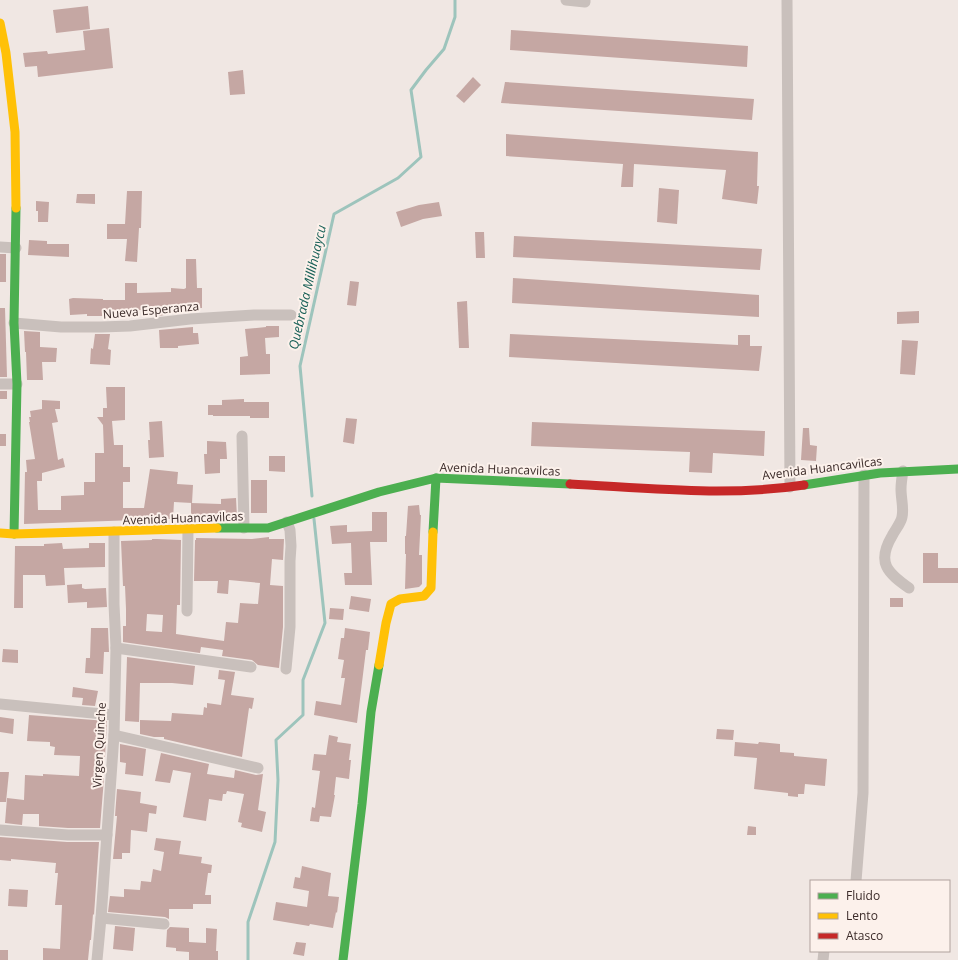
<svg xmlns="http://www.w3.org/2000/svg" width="958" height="960" font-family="'Open Sans',sans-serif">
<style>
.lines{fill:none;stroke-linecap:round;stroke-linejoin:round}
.stream{stroke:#9dc4bc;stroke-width:3}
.building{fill:#c5a7a3;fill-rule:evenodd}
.street{stroke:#c9c0bc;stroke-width:11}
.fast{stroke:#4caf50;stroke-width:9}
.slow{stroke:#ffc107;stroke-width:9}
.jam{stroke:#c62828;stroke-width:9}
.labels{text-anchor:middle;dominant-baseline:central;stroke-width:4;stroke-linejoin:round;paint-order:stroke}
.street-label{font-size:12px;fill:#3b2b29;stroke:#fcf1eb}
.water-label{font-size:13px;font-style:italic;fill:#1a6158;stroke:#fcf1eb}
</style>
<rect width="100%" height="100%" fill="#f0e7e3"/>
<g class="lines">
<!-- stream -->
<g class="stream">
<path d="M 312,496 L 300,366 L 334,214 L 398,178 L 421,157 L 411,90 L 426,70 L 444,49 L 455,17 L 455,0"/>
<path d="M 248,960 L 248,922 L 275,842 L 278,780 L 276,740 L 303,715 L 303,680 L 325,623 L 314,519"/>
</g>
</g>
<!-- building -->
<g class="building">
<path d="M 88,6 L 90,29 L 56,33 L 53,10 Z"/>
<path d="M 109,28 L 113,68 L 38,77 L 37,66 L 25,67 L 23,53 L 47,51 L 48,54 L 85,50 L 83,31 Z"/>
<path d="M 511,30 L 748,46 L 747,67 L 510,50 Z"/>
<path d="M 243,70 L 245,94 L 230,95 L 228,72 Z"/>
<path d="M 473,77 L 481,85 L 464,103 L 456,96 Z"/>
<path d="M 505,82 L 754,99 L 752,120 L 501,103 Z"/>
<path d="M 506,134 L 758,152 L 757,186 L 759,186 L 757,204 L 722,199 L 726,170 L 634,164 L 633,187 L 621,187 L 623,164 L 506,156 Z"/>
<path d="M 659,188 L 679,190 L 677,224 L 657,222 Z"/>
<path d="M 127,191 L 142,191 L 141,228 L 139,228 L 137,262 L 125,261 L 127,239 L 107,239 L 107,224 L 125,224 Z"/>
<path d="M 77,194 L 95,194 L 95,204 L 76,203 Z"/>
<path d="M 36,201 L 49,202 L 48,222 L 38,222 L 38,211 L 36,211 Z"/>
<path d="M 439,202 L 442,216 L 423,219 L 401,227 L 396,212 L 419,205 Z"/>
<path d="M 475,232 L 484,232 L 485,258 L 476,258 Z"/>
<path d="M 514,236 L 762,249 L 760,270 L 513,257 Z"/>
<path d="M 29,240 L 47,241 L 47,244 L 69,244 L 69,257 L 28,255 Z"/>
<rect x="0" y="254" width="6" height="28"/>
<path d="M 186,259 L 196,259 L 197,288 L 202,288 L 202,308 L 170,309 L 169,314 L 159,316 L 160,310 L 139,310 L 139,317 L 128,317 L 128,316 L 87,316 L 87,314 L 70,315 L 69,299 L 73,298 L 103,299 L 103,300 L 125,300 L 125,283 L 137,283 L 137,293 L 171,292 L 171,288 L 184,289 L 186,288 Z"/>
<path d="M 513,278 L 759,295 L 759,317 L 512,303 Z"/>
<path d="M 350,281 L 359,282 L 356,306 L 347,305 Z"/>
<path d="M 467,301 L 469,348 L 459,348 L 457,302 Z"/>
<path d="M 0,308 L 5,308 L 7,377 L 0,377 Z"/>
<path d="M 919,311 L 919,323 L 897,324 L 897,312 Z"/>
<path d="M 266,326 L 279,326 L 279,337 L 265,338 L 266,354 L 270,354 L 270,374 L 240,375 L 240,357 L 248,356 L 245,329 L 266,327 Z"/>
<path d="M 193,327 L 193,333 L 198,333 L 199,344 L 178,346 L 178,348 L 160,348 L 159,330 Z"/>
<path d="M 24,331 L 40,332 L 40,347 L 57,348 L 56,362 L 42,362 L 43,380 L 27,380 L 26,352 L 25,352 Z"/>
<path d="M 95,334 L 110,334 L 108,349 L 111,350 L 110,365 L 90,364 L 91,348 L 93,349 Z"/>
<path d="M 510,334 L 738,345 L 738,335 L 750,335 L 750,346 L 762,346 L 759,371 L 509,357 Z"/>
<path d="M 902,340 L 918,341 L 915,375 L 900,374 Z"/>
<path d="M 106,387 L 125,387 L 125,420 L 112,421 L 114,445 L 123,445 L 123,467 L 130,467 L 130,482 L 123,482 L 123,508 L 144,508 L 150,469 L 178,472 L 177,484 L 193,485 L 192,503 L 174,502 L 173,519 L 136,519 L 136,520 L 24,524 L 25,472 L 27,472 L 26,460 L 35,459 L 29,422 L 30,422 L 29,417 L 31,417 L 30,411 L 42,409 L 42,400 L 60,401 L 60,409 L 55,409 L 58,422 L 52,423 L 58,460 L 63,458 L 65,467 L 42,473 L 42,481 L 37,481 L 38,510 L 61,510 L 61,496 L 84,495 L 84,482 L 95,482 L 95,453 L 104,453 L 103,425 L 97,417 L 103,417 L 103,408 L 107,408 Z"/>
<rect x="0" y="391" width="7" height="8"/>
<path d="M 244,399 L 244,402 L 269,402 L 269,418 L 250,418 L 250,416 L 213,416 L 213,415 L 208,415 L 208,405 L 222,405 L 222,400 Z"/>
<path d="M 346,418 L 357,419 L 354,444 L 343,442 Z"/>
<path d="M 162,421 L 164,457 L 149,458 L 148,440 L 150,440 L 149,422 Z"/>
<path d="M 532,422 L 765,431 L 764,456 L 713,453 L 712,473 L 689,472 L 690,452 L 531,446 Z"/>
<path d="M 803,428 L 809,428 L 810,445 L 817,446 L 816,461 L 801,460 Z"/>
<rect x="0" y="434" width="6" height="12"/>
<path d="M 207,441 L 226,442 L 227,459 L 220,459 L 220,473 L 205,474 L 204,454 L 207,454 Z"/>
<path d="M 269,456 L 285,456 L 285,472 L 269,471 Z"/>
<rect x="251" y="480" width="16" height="33"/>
<path d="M 236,498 L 237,518 L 191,518 L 191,503 L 221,504 L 221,499 Z"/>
<path d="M 419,505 L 420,515 L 421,515 L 419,555 L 422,555 L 422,584 L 419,587 L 405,589 L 406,554 L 405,554 L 405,536 L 406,536 L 408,506 Z"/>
<path d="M 372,512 L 387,512 L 387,542 L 370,542 L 372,585 L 345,585 L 344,573 L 352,573 L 351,543 L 332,544 L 330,526 L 347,525 L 347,532 L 372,531 Z"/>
<path d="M 269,537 L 269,539 L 284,539 L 283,560 L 272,559 L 270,585 L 283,586 L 283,627 L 279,668 L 258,665 L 252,660 L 222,656 L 223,650 L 201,647 L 200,653 L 123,642 L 123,626 L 126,626 L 126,609 L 125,586 L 123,586 L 121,541 L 152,540 L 152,539 L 157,539 L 181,540 L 180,605 L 177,605 L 176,634 L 224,641 L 226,622 L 238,623 L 240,603 L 258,604 L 260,583 L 229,580 L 228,594 L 217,593 L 218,581 L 194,581 L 195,540 L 196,540 L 196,538 L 252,539 ZM 147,614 L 163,615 L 162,632 L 146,631 Z"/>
<path d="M 62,543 L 63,549 L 89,548 L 89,543 L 105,543 L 105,567 L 64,568 L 65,585 L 46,586 L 45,575 L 23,575 L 23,608 L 14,608 L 15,546 L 44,546 L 44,544 Z"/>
<path d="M 923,553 L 938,553 L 938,568 L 958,568 L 958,583 L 923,583 Z"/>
<path d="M 82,584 L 82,588 L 85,589 L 106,588 L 107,607 L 87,608 L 87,602 L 68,603 L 67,585 Z"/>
<path d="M 351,596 L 371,599 L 369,612 L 349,609 Z"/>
<rect x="890" y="598" width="13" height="9"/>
<path d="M 330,608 L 344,609 L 343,620 L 329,619 Z"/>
<path d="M 91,628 L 108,628 L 109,652 L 104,652 L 103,674 L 85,673 L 86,658 L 90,658 Z"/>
<path d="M 345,628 L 370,632 L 368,650 L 366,650 L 357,723 L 314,715 L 316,701 L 341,705 L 345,678 L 341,678 L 344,660 L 338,659 L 341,638 L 344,638 Z"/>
<path d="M 3,649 L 18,650 L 18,663 L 2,662 Z"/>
<path d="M 127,657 L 195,666 L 193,685 L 172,683 L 140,683 L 139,722 L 125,721 Z"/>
<path d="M 219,670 L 235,672 L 231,695 L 254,698 L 252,709 L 249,708 L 242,757 L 164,739 L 164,737 L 154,737 L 140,734 L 140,720 L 171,721 L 172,713 L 203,715 L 204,707 L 207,708 L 207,703 L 221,705 L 225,680 L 218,679 Z"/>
<path d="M 73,687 L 98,691 L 95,706 L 82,705 L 83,698 L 72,697 Z"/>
<path d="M 29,715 L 107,721 L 105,757 L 102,757 L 101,778 L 104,778 L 100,828 L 68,828 L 39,826 L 39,814 L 23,814 L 22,825 L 5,823 L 7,798 L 24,800 L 25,775 L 43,776 L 43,774 L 79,776 L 80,756 L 54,755 L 55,747 L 50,746 L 50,742 L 27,741 Z"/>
<path d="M 0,717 L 14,719 L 13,734 L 0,732 Z"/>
<path d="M 717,729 L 734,730 L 733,740 L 716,739 Z"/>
<path d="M 329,735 L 338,737 L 337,742 L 351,744 L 349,760 L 351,760 L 349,779 L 336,777 L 334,795 L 335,795 L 331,817 L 320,816 L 319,822 L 310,821 L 312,807 L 315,808 L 320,771 L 312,770 L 314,754 L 326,755 Z"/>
<path d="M 735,742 L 758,744 L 759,742 L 780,744 L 780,752 L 794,753 L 794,756 L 827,759 L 825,786 L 805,784 L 804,794 L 798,794 L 798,797 L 788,796 L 788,793 L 754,789 L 757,758 L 734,756 Z"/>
<path d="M 120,744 L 146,749 L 143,776 L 125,774 L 126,763 L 120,762 Z"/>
<path d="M 161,753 L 209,764 L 207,774 L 234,778 L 235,770 L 256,775 L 263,774 L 258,810 L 266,812 L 262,832 L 241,827 L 242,823 L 238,822 L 244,794 L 227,791 L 226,794 L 223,794 L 222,801 L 209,799 L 206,821 L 183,817 L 191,773 L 173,770 L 170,783 L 155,781 Z"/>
<path d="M 0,772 L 9,772 L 6,802 L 0,802 Z"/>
<path d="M 117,789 L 141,792 L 140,803 L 157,806 L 156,814 L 149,813 L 147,832 L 131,830 L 130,853 L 122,853 L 122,859 L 113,859 L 117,816 L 115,816 Z"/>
<path d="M 748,826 L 756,827 L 756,835 L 747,835 Z"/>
<path d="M 0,837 L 67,842 L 99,842 L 94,915 L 93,914 L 91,940 L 90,940 L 88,960 L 43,960 L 43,948 L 60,949 L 62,905 L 55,905 L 58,873 L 55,873 L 56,863 L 11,859 L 11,861 L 0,860 Z"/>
<path d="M 156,838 L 181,841 L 179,854 L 202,857 L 201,863 L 212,865 L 211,873 L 208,873 L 205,895 L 211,895 L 211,904 L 193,904 L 193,909 L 169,909 L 169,919 L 165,917 L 108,912 L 110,896 L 124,897 L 124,889 L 140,890 L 141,881 L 151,882 L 153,869 L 161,871 L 164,852 L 154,850 Z"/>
<path d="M 302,866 L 331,873 L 328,896 L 339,897 L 337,913 L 336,912 L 333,928 L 310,924 L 309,926 L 273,920 L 276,902 L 307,907 L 309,891 L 293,888 L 295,877 L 300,878 Z"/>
<path d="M 9,889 L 28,890 L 27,907 L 8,906 Z"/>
<path d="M 115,926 L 135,928 L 133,951 L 113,949 Z"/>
<path d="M 170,927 L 189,928 L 189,942 L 206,943 L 206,928 L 217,929 L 216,951 L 218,951 L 218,960 L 189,960 L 189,952 L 176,951 L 176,948 L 166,947 L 167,930 Z"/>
<path d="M 296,942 L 306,943 L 304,956 L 293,954 Z"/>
<rect x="0" y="950" width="8" height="10"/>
</g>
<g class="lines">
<!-- street -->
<g class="street">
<path d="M 566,0 L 585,2 L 585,0"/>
<path d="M 787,0 L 790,487"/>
<path d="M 0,247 L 16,248"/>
<path d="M 14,323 L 61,327 L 101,327 L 130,326 L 190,319 L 254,315 L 291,315"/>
<path d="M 0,384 L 17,384"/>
<path d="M 242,436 L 244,528"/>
<path d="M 903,471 C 902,477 901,483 901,489 C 901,499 904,508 902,517 C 901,523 895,530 892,536 C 876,563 888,573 909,588"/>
<path d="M 187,611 L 188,528"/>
<path d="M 116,648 L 251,667"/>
<path d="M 286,669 L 290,627 L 290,561 L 291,546 L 290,530 L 287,522"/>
<path d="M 0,704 L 113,715"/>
<path d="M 114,735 L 258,768"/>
<path d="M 0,830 L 68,835 L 107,835"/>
<path d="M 856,881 L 863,793 L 864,475"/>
<path d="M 101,918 L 164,924"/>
<path d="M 97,960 L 101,918 L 114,735 L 116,648 L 114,604 L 114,532"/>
<path d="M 823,960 L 824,951"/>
</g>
<!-- fast -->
<g class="fast">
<path d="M 804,485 L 880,473 L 958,469"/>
<path d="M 217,528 L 268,528 L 379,492 L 436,478 L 570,484"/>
<path d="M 433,532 L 436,478"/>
<path d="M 14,534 L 17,384 L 14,323 L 16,208"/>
<path d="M 343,960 L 362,804 L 371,712 L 379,665"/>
</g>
<!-- slow -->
<g class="slow">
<path d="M 0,23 L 6,53 L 15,132 L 16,208"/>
<path d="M 0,533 L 14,534 L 217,528"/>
<path d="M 379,665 L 386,623 L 391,604 L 400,599 L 424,596 L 431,588 L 433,532"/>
</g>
<!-- jam -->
<path class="jam" d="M 570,484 C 647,488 727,497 804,485"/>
</g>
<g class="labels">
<!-- street labels -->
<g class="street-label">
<text transform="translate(151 310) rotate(-5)">Nueva Esperanza</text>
<text transform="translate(822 468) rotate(-7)">Avenida Huancavilcas</text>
<text transform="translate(500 469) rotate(2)">Avenida Huancavilcas</text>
<text transform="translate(183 518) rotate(-2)">Avenida Huancavilcas</text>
<text transform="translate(99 745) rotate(-87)">Virgen Quinche</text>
</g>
<!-- water labels -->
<g class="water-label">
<text transform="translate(307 287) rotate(-77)">Quebrada Millihuaycu</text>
</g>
</g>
<!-- legend -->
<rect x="810" y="880" width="140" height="72" fill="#fcf1eb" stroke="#afa29d"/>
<rect x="818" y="893" width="20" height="6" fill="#4caf50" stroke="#afa29d"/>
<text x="846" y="900" font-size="12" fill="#3b2b29">Fluido</text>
<rect x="818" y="913" width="20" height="6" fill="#ffc107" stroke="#afa29d"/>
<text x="846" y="920" font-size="12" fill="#3b2b29">Lento</text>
<rect x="818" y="933" width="20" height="6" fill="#c62828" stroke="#afa29d"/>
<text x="846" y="940" font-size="12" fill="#3b2b29">Atasco</text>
</svg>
